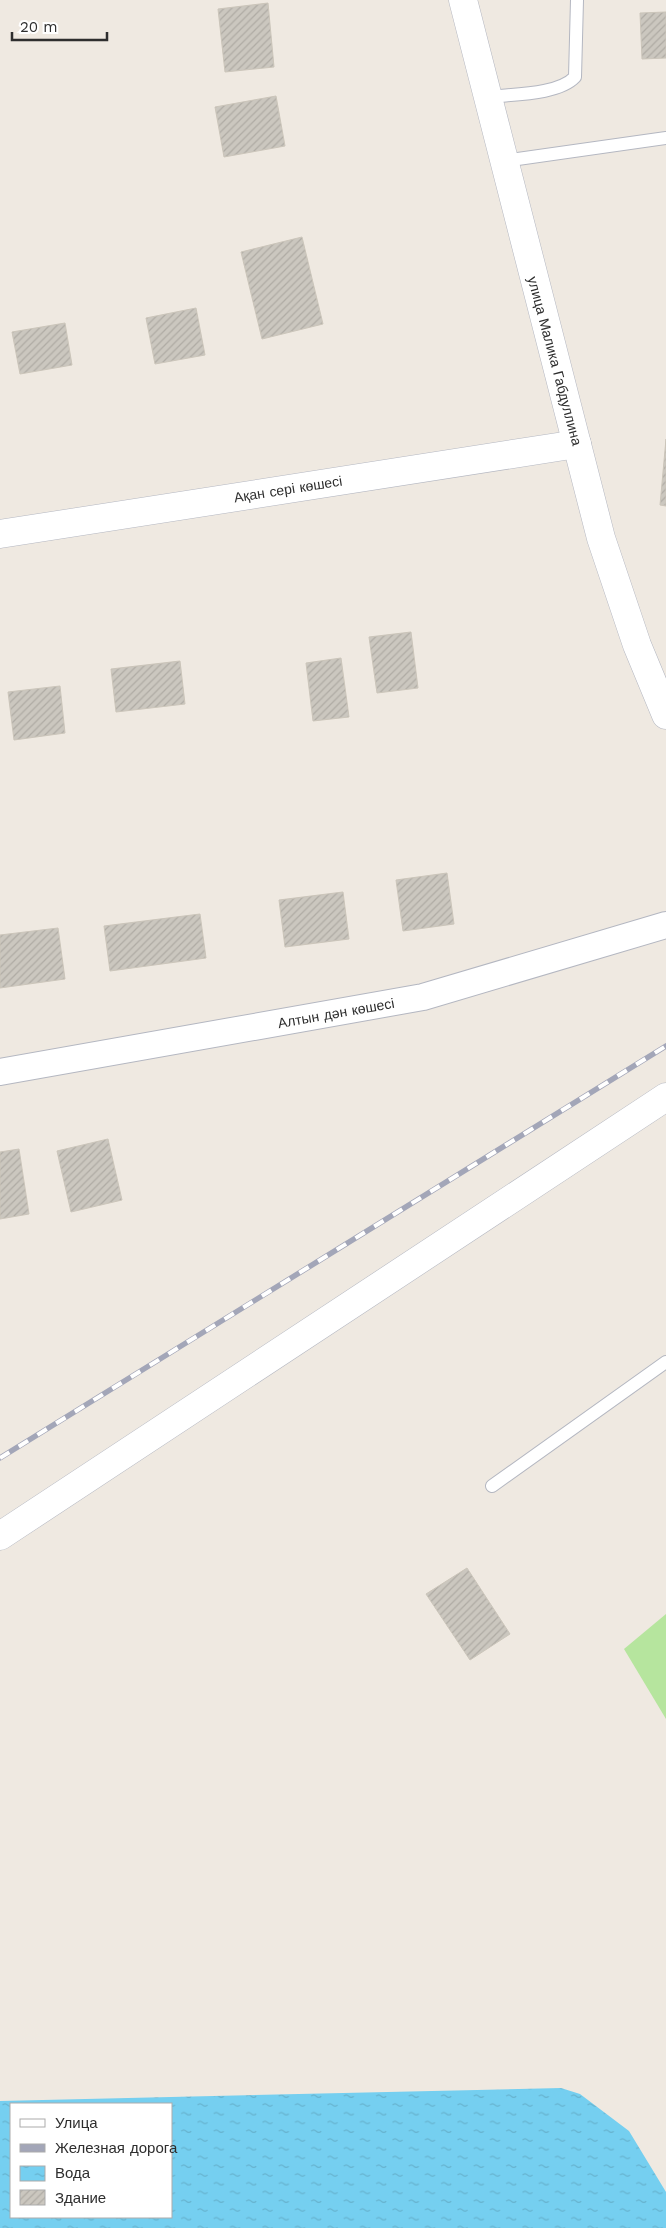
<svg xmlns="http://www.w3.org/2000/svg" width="666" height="2228" font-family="'Work Sans',sans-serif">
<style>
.grass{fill:#b6e59e}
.water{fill:url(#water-ripples);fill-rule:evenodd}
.building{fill:url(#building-hatch);stroke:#cbc5ba}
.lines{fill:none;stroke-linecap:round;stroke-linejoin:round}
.service-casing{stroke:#b4b7c1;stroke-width:14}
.minor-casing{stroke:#b4b7c1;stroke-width:28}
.tertiary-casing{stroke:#b4b7c1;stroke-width:29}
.secondary-casing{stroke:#b4b7c1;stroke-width:29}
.service{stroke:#fff;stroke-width:12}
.minor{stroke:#fff;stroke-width:26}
.tertiary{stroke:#fff;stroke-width:28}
.secondary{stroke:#fff;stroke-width:28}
.rail-casing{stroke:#a3a6b8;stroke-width:5.5}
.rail{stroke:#fff;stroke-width:4;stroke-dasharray:11;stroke-linecap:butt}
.labels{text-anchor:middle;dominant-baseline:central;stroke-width:4;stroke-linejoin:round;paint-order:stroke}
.street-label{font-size:14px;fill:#2e2e2e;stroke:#fff}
</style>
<defs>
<pattern id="water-ripples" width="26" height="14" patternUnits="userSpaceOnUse" patternTransform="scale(1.25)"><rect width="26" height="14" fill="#75cff0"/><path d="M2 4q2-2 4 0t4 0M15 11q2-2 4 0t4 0" fill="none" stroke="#66b2ce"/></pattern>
<pattern id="building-hatch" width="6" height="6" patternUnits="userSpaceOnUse" patternTransform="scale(1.25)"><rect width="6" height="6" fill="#cbc7bf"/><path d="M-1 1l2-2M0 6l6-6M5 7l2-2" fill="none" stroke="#afaba4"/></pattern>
</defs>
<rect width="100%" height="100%" fill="#efe9e1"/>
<!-- grass -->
<path class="grass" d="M 666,1614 L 666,1719 L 624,1649 Z"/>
<!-- water -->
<path class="water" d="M 561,2088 L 580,2094 L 629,2131 L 666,2192 L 666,2228 L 0,2228 L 0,2101 ZM 11,2104 L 171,2104 L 171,2217 L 11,2217 Z"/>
<!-- building -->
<g class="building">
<path d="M 268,3 L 274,67 L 225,72 L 218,9 Z"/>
<path d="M 666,12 L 666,58 L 642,59 L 640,13 Z"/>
<path d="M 276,96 L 285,146 L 224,157 L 215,107 Z"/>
<path d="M 302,237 L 323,324 L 262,339 L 241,252 Z"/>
<path d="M 196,308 L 205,355 L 155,364 L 146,318 Z"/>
<path d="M 65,323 L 72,365 L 20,374 L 12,332 Z"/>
<path d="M 666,439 L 666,506 L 660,505 Z"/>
<path d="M 411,632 L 418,688 L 377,693 L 369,637 Z"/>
<path d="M 341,658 L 349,717 L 313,721 L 306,663 Z"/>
<path d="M 180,661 L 185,704 L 116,712 L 111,669 Z"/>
<path d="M 60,686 L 65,733 L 14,740 L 8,692 Z"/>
<path d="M 447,873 L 454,924 L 403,931 L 396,880 Z"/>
<path d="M 343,892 L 349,939 L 285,947 L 279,900 Z"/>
<path d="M 200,914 L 206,958 L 110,971 L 104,926 Z"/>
<path d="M 58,928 L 65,979 L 0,988 L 0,935 Z"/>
<path d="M 108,1139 L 122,1200 L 71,1212 L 57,1151 Z"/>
<path d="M 19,1149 L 29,1214 L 0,1219 L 0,1152 Z"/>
<path d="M 467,1568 L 510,1634 L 470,1660 L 426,1594 Z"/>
</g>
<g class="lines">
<!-- service casing -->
<g class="service-casing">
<g id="service">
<path d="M 488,97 C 512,94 558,95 575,77 L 577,0"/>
<path d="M 504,161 L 666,138"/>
<path d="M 492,1486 L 666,1362"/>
</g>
</g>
<!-- minor casing -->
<g class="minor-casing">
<path id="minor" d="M 0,1072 L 423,997 L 666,925"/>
</g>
<!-- tertiary casing -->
<g class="tertiary-casing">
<path id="tertiary" d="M 0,534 L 577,444"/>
</g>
<!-- secondary casing -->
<g class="secondary-casing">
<g id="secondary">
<path d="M 463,0 L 601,538 L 637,645 L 666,715"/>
<path d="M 0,1536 L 666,1097"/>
</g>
</g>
<!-- service -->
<use href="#service" class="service"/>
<!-- minor -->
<use href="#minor" class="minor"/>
<!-- tertiary -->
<use href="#tertiary" class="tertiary"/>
<!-- secondary -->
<use href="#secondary" class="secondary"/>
<!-- rail casing -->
<g class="rail-casing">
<path id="rail" d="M 0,1458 L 666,1046"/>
</g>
<!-- rail -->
<use href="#rail" class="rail"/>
</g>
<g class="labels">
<!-- street labels -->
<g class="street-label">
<text transform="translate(555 361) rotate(75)">улица Малика Габдуллина</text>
<text transform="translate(288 489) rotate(-9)">Ақан сері көшесі</text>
<text transform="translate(336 1013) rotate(-10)">Алтын дән көшесі</text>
</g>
</g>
<!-- legend -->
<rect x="10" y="2103" width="162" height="115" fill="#ffffff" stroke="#ababab"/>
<rect x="20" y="2119" width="25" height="8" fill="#ffffff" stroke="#ababab"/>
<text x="55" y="2128" font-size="15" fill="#2e2e2e">Улица</text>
<rect x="20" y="2144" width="25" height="8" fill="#a3a6b8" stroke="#ababab"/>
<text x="55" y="2153" font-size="15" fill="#2e2e2e">Железная дорога</text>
<rect x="20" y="2166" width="25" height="15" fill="url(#water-ripples)" stroke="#ababab"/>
<text x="55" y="2178" font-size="15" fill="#2e2e2e">Вода</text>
<rect x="20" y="2190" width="25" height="15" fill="url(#building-hatch)" stroke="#ababab"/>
<text x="55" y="2203" font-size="15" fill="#2e2e2e">Здание</text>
<!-- scale -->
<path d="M12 32v8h95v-8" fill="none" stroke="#2e2e2e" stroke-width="2.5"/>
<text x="20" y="32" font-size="15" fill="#2e2e2e" stroke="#ffffff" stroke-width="4" paint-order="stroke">20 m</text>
</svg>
